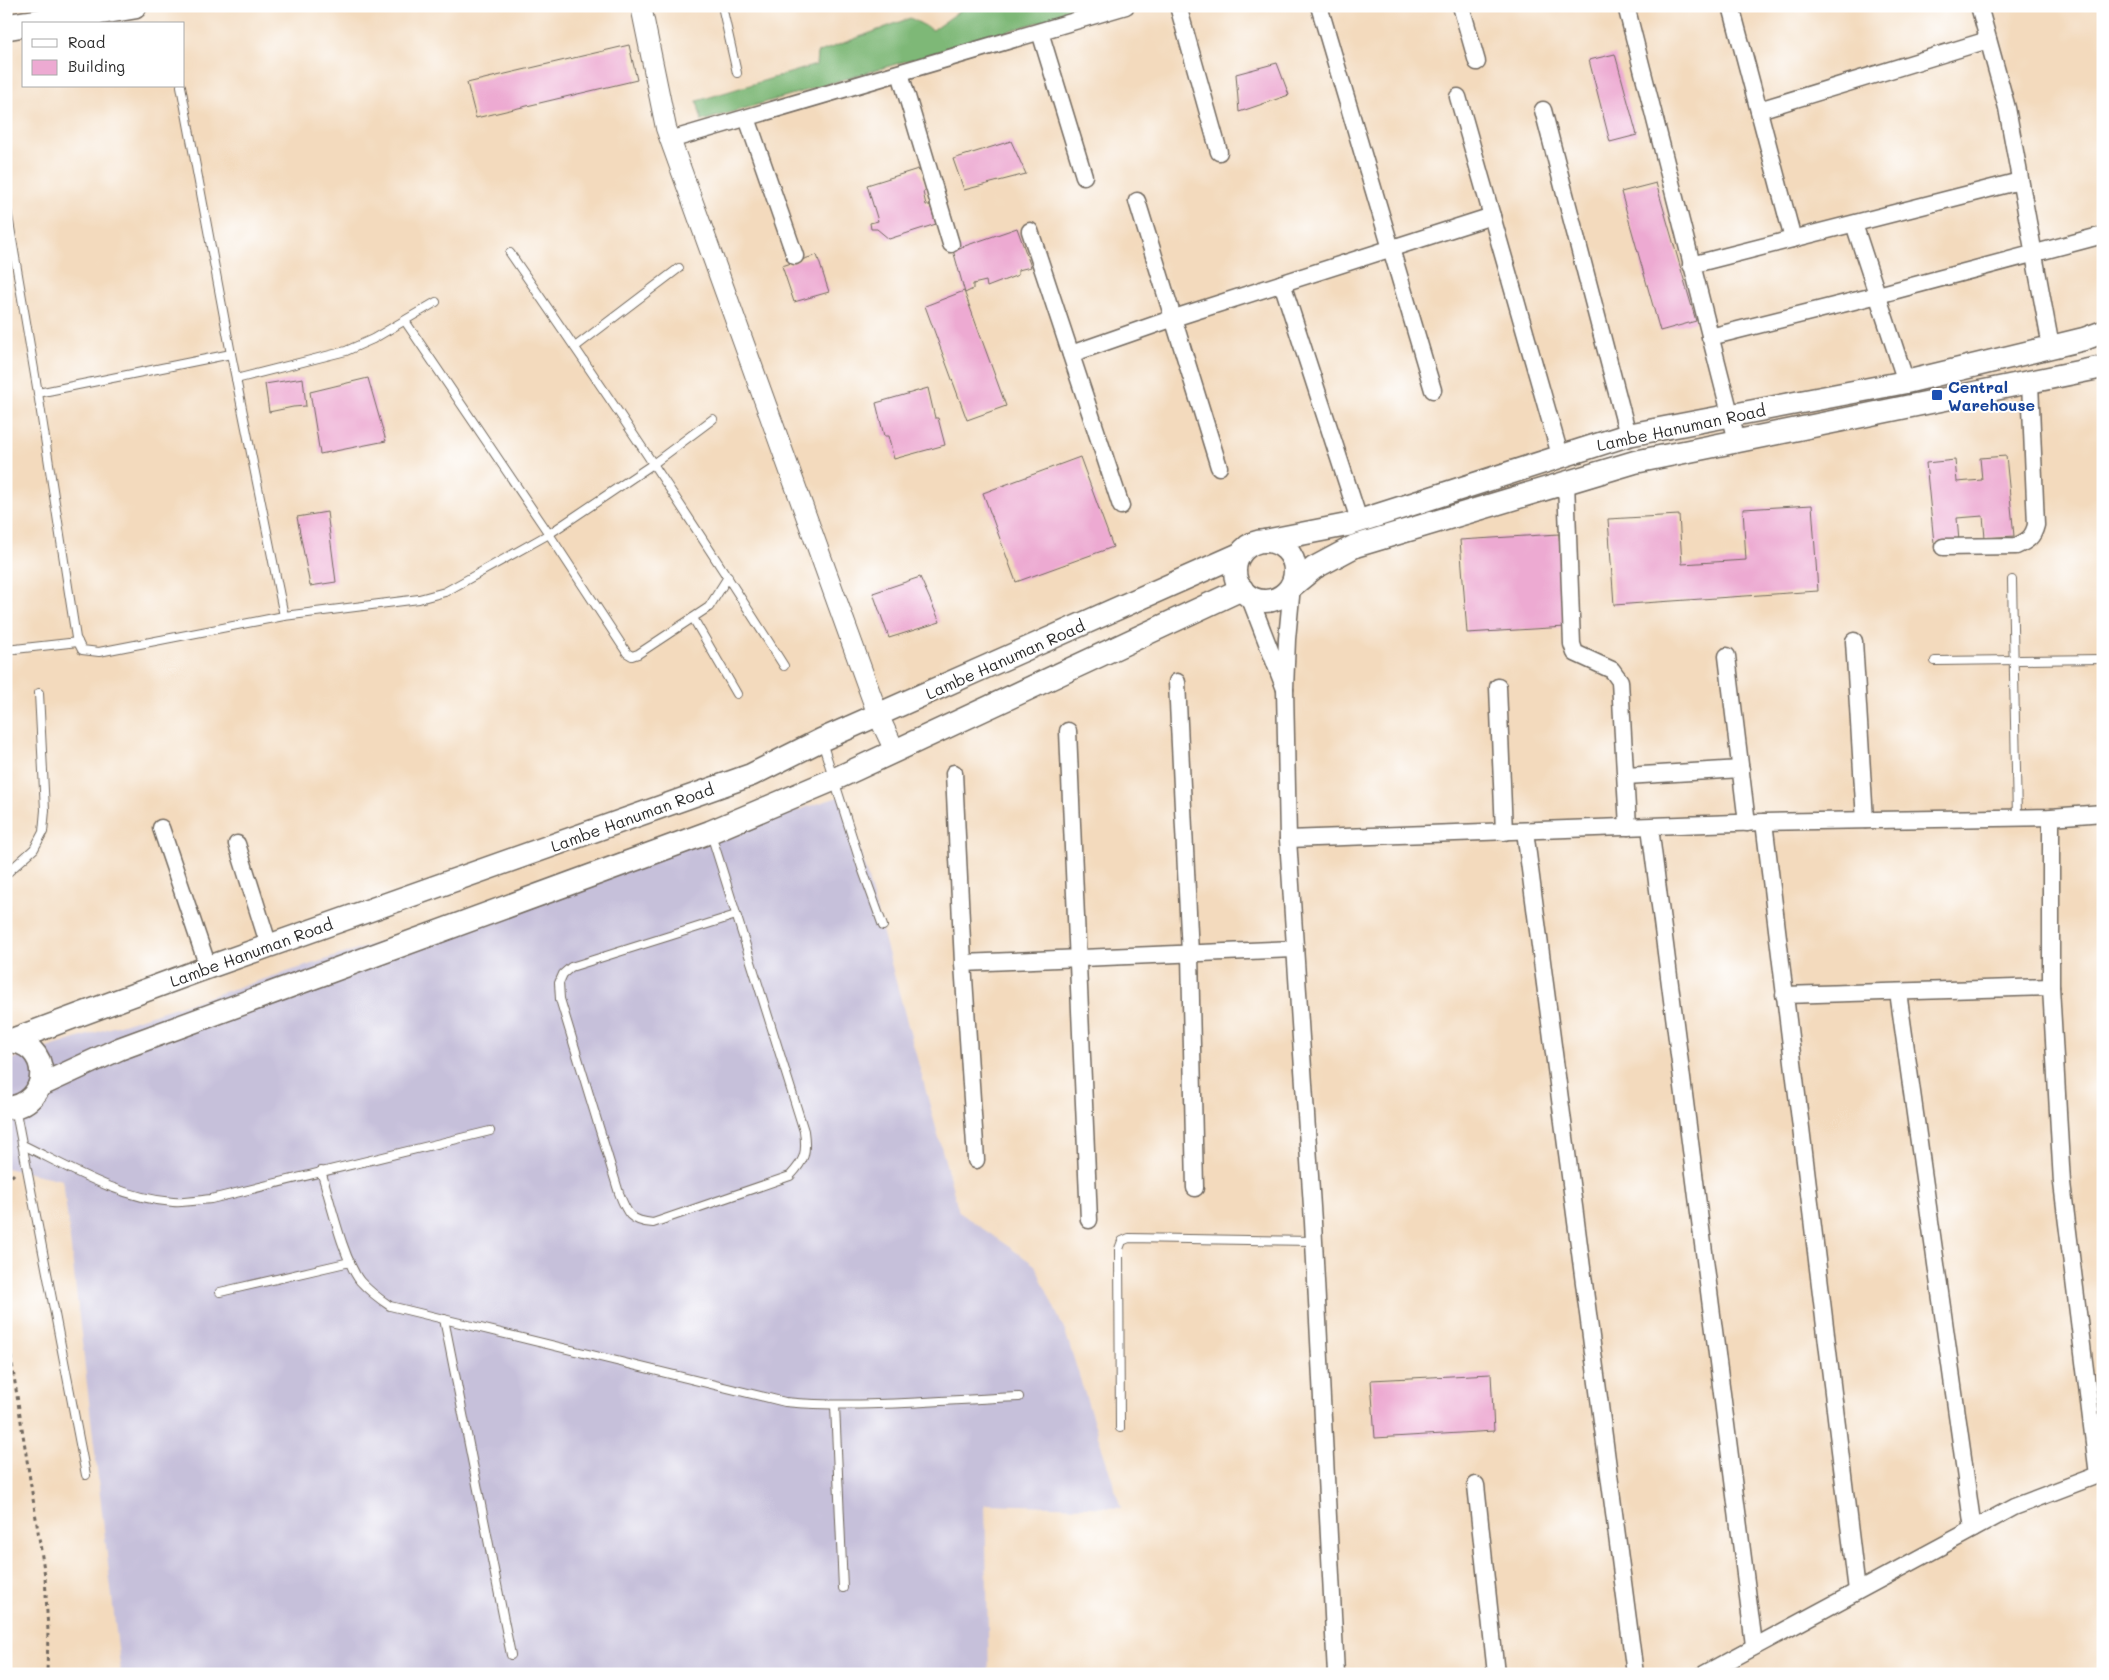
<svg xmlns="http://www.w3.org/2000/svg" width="2109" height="1680" font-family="Mali,sans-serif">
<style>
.industrial{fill:#c6c0da}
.forest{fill:#7eb877;stroke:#547251}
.building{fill:#edaad2}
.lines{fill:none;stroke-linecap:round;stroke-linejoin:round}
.service-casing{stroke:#71685e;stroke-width:10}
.minor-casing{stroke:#71685e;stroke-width:19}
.tertiary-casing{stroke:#71685e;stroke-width:22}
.secondary-casing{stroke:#71685e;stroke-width:25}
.primary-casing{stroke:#71685e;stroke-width:28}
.path{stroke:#71685e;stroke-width:3;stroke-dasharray:4 4;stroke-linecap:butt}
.service{stroke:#fff;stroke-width:8}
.minor{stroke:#fff;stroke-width:16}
.tertiary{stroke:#fff;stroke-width:20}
.secondary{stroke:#fff;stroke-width:22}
.primary{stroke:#fff;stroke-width:25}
.transit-dot{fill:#1a4fb4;stroke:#fff;stroke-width:2}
.labels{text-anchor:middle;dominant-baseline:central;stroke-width:4;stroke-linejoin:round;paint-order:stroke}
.transit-label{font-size:16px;font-weight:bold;fill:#164399;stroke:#fff;text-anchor:start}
.street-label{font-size:16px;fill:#2b2b2b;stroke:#fff}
</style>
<rect width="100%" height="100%" fill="#fff"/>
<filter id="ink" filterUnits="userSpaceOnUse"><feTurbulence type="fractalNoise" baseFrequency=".02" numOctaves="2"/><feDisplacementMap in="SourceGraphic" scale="10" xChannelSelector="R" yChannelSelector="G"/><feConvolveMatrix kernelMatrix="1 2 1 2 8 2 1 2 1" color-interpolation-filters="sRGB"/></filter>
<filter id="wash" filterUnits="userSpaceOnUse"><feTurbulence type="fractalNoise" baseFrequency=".0096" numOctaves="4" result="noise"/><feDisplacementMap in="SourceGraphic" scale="20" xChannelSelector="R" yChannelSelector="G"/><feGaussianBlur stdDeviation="1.12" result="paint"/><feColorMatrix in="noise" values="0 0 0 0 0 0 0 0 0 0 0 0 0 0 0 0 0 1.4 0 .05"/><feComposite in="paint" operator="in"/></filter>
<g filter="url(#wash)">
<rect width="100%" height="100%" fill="#f3dabd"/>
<!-- industrial -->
<path class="industrial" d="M 845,795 L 959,1212 L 1035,1265 L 1066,1334 L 1121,1508 L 985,1504 L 989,1674 L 121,1674 L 63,1180 L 6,1168 L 6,1061 Z"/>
<!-- forest -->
<path class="forest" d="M 967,6 L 1094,6 L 702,121 L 697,101 L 816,65 L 817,53 L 910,18 L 933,30 Z"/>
<g id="blocks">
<!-- building -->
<g class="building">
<path d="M 629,45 L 637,80 L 476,118 L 467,83 Z"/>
<path d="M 1615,54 L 1637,135 L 1610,142 L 1589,60 Z"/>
<path d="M 1277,63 L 1289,95 L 1239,112 L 1236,74 Z"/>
<path d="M 1011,141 L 1026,174 L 964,190 L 953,159 Z"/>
<path d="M 918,169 L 927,190 L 923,192 L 926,205 L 930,205 L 936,224 L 889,239 L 877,229 L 871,229 L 870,223 L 878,221 L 867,185 Z"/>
<path d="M 1656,183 L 1696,321 L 1660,331 L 1621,192 Z"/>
<path d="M 1017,228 L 1031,267 L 1018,270 L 1018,275 L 987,287 L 986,281 L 973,284 L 973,289 L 965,293 L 953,250 Z"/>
<path d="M 817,255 L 829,292 L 794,302 L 782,266 Z"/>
<path d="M 964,291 L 1006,406 L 967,420 L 925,306 Z"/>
<path d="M 303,378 L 306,406 L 293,407 L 269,412 L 265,384 Z"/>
<path d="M 368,378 L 386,441 L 320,454 L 310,392 Z"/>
<path d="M 928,388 L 935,418 L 938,418 L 945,445 L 894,459 L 888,436 L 884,436 L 876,403 Z"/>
<path d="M 2006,456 L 2014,536 L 1985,538 L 1983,516 L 1957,518 L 1959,541 L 1934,543 L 1926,463 L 1955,460 L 1957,482 L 1982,480 L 1980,458 Z"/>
<path d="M 1080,457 L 1113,547 L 1016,582 L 983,493 Z"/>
<path d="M 1812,505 L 1818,591 L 1614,605 L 1608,519 L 1679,515 L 1682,564 L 1746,560 L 1743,509 Z"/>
<path d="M 327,512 L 336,582 L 310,586 L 297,517 Z"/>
<path d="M 1559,534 L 1566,627 L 1467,633 L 1460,540 Z"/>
<path d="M 920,577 L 940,622 L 889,638 L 873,593 Z"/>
<path d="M 1491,1374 L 1494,1431 L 1375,1438 L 1371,1380 Z"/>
</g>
</g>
</g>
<g filter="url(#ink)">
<use href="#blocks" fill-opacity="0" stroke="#71685e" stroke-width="1"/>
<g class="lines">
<!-- service casing -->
<g class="service-casing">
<g id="service">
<path d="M 722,6 L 737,73"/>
<path d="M 181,86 L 231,354 L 284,616"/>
<path d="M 6,204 L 38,393 L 76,638 L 82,650 L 99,652 L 284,616 L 419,599 L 445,592 L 549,534 L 653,464 L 713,419"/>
<path d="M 510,253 C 604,389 696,526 784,666"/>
<path d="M 405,321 L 549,534 L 627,653 L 632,656 L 638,654 L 709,607 L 728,577"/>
<path d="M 575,347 L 679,268"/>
<path d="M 236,379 L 346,351 L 373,339 L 436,302"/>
<path d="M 38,393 L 231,354"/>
<path d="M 2012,580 L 2017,817"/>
<path d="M 693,618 L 737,694"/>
<path d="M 6,650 L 78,642"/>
<path d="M 1935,661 L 2103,659"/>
<path d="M 822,742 L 862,868 L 883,926"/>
<path d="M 711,834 L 804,1131 C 807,1153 805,1160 790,1176 L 653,1223 C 630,1221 627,1214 619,1193 L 560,999 L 559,983 L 563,974 L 571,967 L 736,915"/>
<path d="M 6,874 L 34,849 L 43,832 L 45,810 L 39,693"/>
<path d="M 15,1107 L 86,1475"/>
<path d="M 23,1145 C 70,1168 119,1198 173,1202 C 185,1203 199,1200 211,1199 L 490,1131"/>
<path d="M 321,1171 C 330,1199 343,1259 360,1281 C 369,1291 378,1298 390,1306 L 785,1402 C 862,1409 941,1400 1019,1397"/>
<path d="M 220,1292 L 350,1262"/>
<path d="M 444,1319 L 511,1655"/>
<path d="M 835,1405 L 843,1588"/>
<path d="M 1120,1428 L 1119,1249 L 1122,1241 L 1129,1238 L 1313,1241"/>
</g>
</g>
<!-- minor casing -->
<g class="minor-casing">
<g id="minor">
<path d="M 1178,6 L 1219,152"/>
<path d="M 1319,6 L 1433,390"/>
<path d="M 1461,6 L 1477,62"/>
<path d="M 1626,6 L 1737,441"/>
<path d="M 1731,6 L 1793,239"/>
<path d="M 1979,6 L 2007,108 L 2051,347"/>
<path d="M 1040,32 L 1084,176"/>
<path d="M 900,73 L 951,244"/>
<path d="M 1458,97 L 1560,455"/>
<path d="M 1543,110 L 1628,435"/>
<path d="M 1759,110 L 1988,40"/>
<path d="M 747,118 L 795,256"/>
<path d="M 670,140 L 1126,6"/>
<path d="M 1137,201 L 1219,467"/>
<path d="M 1854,224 L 1906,382"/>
<path d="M 1030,231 L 1121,506"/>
<path d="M 1691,265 L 2020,181"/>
<path d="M 1282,283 L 1359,520"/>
<path d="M 1710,337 L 1878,295 L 2103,235"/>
<path d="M 1071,354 L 1174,318 L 1492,216"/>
<path d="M 1566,482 L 1572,644 L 1575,653 L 1612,670 L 1620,681 L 1628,827"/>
<path d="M 1943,547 L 2016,546 C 2028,541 2033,537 2036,525 L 2030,383"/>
<path d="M 1249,596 L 1285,689 L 1287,639 L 1292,586"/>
<path d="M 1854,641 L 1865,820"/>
<path d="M 1727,656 L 1747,823"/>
<path d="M 1177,682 L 1190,954 L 1195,1188"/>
<path d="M 1498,687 L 1504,832"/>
<path d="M 1285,689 L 1288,839 L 1313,1222 L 1336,1674"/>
<path d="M 1068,731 L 1089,1220"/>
<path d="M 954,773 L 963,963 L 976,1160"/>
<path d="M 1626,776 L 1741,769"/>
<path d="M 2051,817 L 2051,987 L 2062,1183 L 2098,1475"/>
<path d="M 1764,822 L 1857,1591"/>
<path d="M 1650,827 L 1754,1645"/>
<path d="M 161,828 L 208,967"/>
<path d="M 1525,831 L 1635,1674"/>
<path d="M 1288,839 L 1764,822 L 2051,817 L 2103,813"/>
<path d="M 237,844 L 269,946"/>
<path d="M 963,963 L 1295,949"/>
<path d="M 1898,992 L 1973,1529"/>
<path d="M 1784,995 L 2051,987"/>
<path d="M 1476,1485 L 1496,1674"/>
<path d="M 1704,1674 L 2014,1507 L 2103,1473"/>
</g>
</g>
<!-- tertiary casing -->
<g class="tertiary-casing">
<path id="tertiary" d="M 641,6 L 666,128 L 878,715 L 895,751"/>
</g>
<!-- secondary casing -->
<g class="secondary-casing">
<g id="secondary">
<path d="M 1265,541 L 1347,525 L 1628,435 L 1906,382 L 2084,339 L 2103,332"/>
<circle cx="1265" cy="571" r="30"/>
<path d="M 1292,586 L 1314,568 L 1355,546 L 1635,462 L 2103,367"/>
<path d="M 6,1041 C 52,1040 54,1105 6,1108"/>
<path d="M 9,1041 L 195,972 L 751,775 L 821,740 L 1240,554"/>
<path d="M 39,1086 L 119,1049 L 710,832 L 835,779 L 1242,589"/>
</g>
</g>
<!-- primary casing -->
<g class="primary-casing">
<g id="primary">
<path d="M 26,24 L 134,6"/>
<path d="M 6,27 L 24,24"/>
</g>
</g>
<!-- path -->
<g class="path">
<path d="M 6,1182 L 14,1174"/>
<path d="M 6,1325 L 45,1576 L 48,1631 L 47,1674"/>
</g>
<!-- service -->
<use href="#service" class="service"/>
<!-- minor -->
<use href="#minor" class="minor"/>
<!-- tertiary -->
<use href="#tertiary" class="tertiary"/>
<!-- secondary -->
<use href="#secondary" class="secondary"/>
<!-- primary -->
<use href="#primary" class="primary"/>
</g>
</g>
<!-- markers -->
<rect class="transit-dot" x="1931" y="389" width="12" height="12" rx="2.5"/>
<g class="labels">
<!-- transit labels -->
<g class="transit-label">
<text x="1948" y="386">Central<tspan x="1948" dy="18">Warehouse</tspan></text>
</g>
<!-- street labels -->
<g class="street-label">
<text transform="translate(1681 427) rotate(-12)">Lambe Hanuman Road</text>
<text transform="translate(1005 659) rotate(-24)">Lambe Hanuman Road</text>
<text transform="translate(632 817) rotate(-20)">Lambe Hanuman Road</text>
<text transform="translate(251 952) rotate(-20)">Lambe Hanuman Road</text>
</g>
</g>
<!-- margin -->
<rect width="2109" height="1680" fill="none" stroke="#fff" stroke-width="25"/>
<!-- legend -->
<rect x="22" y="22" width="162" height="65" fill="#ffffff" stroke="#aaaaaa"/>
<rect x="32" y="39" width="25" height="8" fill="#ffffff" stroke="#aaaaaa"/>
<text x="68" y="48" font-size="15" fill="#2b2b2b">Road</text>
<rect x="32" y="60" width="25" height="15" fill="#edaad2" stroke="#aaaaaa"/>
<text x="68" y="72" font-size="15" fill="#2b2b2b">Building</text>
</svg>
